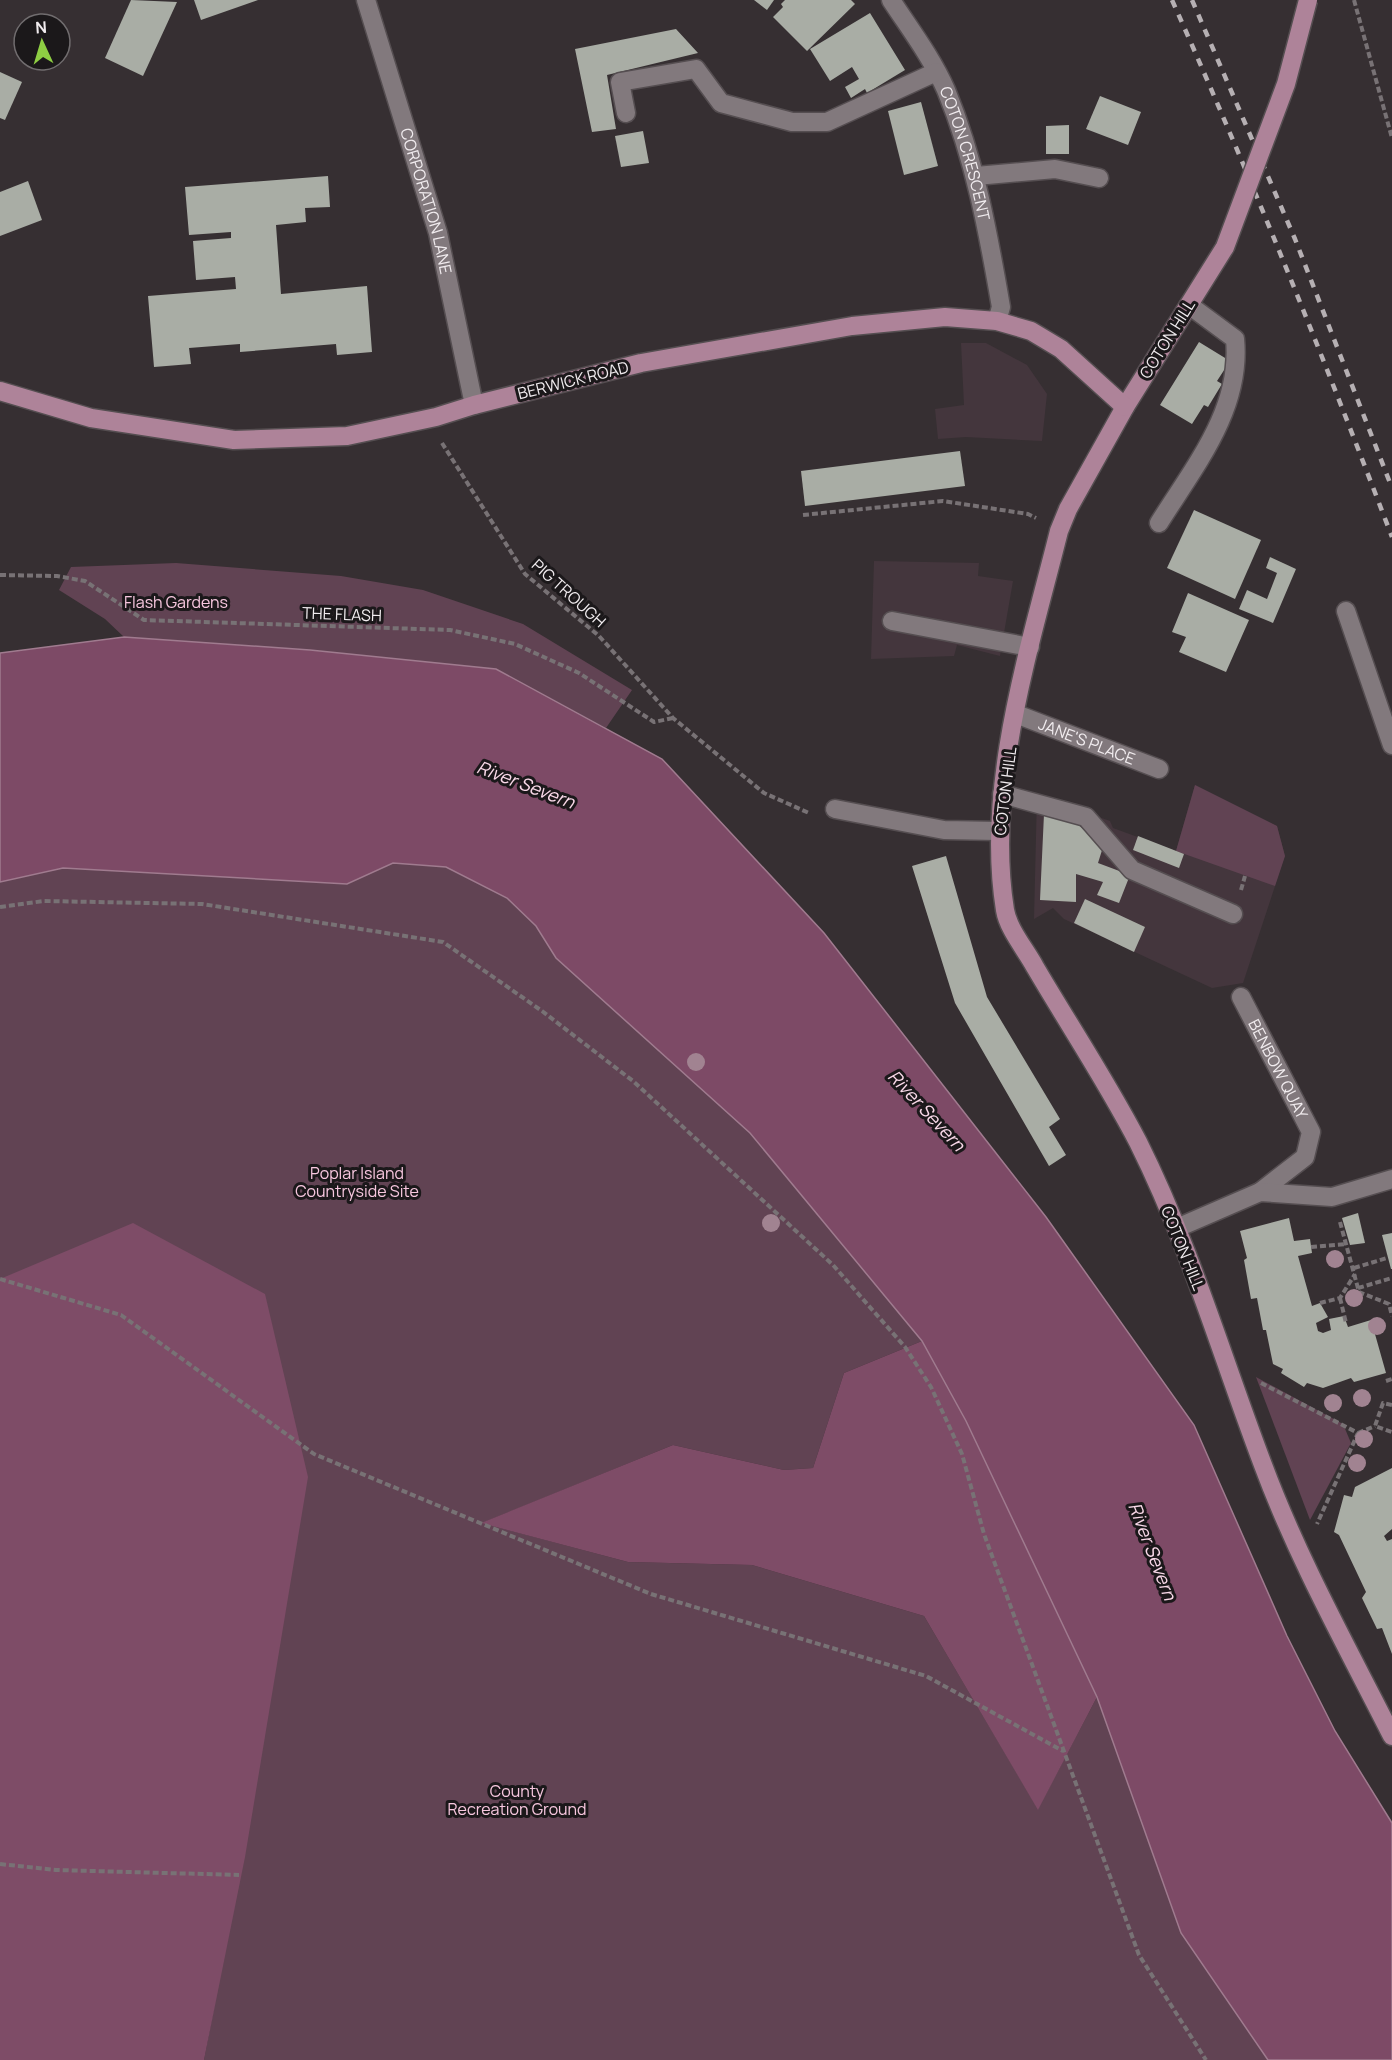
<svg xmlns="http://www.w3.org/2000/svg" width="1392" height="2060" font-family="Manrope,sans-serif">
<style>
.built{fill:#44363d}
.green{fill:#614353}
.forest{fill:#7e4c67}
.water{fill:#7d4a66;stroke:#a07b8f;stroke-width:1.5}
.building{fill:#a9ada5}
.lines{fill:none;stroke-linecap:round;stroke-linejoin:round}
.minor-casing{stroke:#554e51;stroke-width:21}
.major-casing{stroke:#554e51;stroke-width:21}
.path{stroke:#787275;stroke-width:4;stroke-dasharray:6 3;stroke-linecap:butt}
.minor{stroke:#82797d;stroke-width:18}
.major{stroke:#ae8399;stroke-width:18}
.rail{stroke:#b6b0b3;stroke-width:4.5;stroke-dasharray:8 8;stroke-linecap:butt}
.major-bridge-casing{stroke:#554e51;stroke-width:21;stroke-linecap:butt}
.major-bridge{stroke:#ae8399;stroke-width:18}
.tree{fill:#a18391}
.labels{text-anchor:middle;dominant-baseline:central;stroke-width:6;stroke-linejoin:round;paint-order:stroke}
.street-label{font-size:16px;fill:#f1ecef;stroke:#1b181a}
.park-label{font-size:16px;fill:#f8c7df;stroke:#1b181a}
.water-label{font-size:18px;font-style:italic;fill:#fad9e9;stroke:#1b181a}
</style>
<rect width="100%" height="100%" fill="#362f32"/>
<!-- built -->
<g class="built">
<path d="M 961,343 L 986,343 L 1027,365 L 1047,394 L 1042,441 L 966,437 L 938,439 L 935,409 L 964,405 Z"/>
<path d="M 874,561 L 979,563 L 978,576 L 1013,581 L 1000,656 L 957,645 L 954,656 L 871,659 Z"/>
<path d="M 1195,785 L 1277,826 L 1285,856 L 1243,983 L 1212,988 L 1064,919 L 1053,908 L 1034,919 L 1037,795 L 1110,821 L 1113,828 L 1176,851 Z"/>
</g>
<!-- green -->
<g class="green">
<path d="M 176,563 L 341,576 L 423,590 L 523,624 L 632,690 L 606,728 L 496,669 L 310,650 L 124,637 L 105,619 L 59,590 L 71,567 Z"/>
<path d="M 1195,785 L 1277,826 L 1285,856 L 1275,886 L 1176,851 Z"/>
<path d="M 393,863 L 446,867 L 507,898 L 536,926 L 556,958 L 750,1133 L 922,1341 L 844,1373 L 813,1468 L 784,1470 L 673,1445 L 482,1523 L 628,1562 L 752,1565 L 924,1616 L 1038,1809 L 1097,1697 L 1181,1933 L 1268,2060 L 204,2060 L 227,1939 L 0,1960 L 0,882 L 63,868 L 347,884 Z"/>
<path d="M 1256,1377 L 1343,1424 L 1351,1443 L 1310,1520 Z"/>
</g>
<!-- forest -->
<g class="forest">
<path d="M 133,1223 L 265,1294 L 308,1477 L 245,1857 L 204,2060 L 0,2060 L 0,1279 Z"/>
<path d="M 922,1341 L 966,1421 L 1097,1697 L 1038,1810 L 924,1616 L 752,1565 L 628,1562 L 481,1523 L 673,1445 L 784,1470 L 813,1468 L 844,1373 Z"/>
</g>
<!-- water -->
<path class="water" d="M 124,637 L 310,650 L 496,669 L 662,759 L 824,933 L 1046,1217 L 1194,1425 L 1287,1636 L 1335,1731 L 1392,1823 L 1392,2060 L 1268,2060 L 1181,1933 L 1097,1697 L 966,1421 L 922,1341 L 750,1133 L 556,958 L 536,926 L 507,898 L 446,867 L 393,863 L 347,884 L 63,868 L 0,882 L 0,653 Z"/>
<!-- building -->
<g class="building">
<path d="M 131,0 L 177,2 L 143,76 L 105,58 Z"/>
<path d="M 194,0 L 258,0 L 201,20 Z"/>
<path d="M 754,0 L 774,0 L 767,10 Z"/>
<path d="M 785,0 L 851,0 L 855,4 L 807,51 L 773,17 L 783,7 L 781,4 Z"/>
<path d="M 870,13 L 905,70 L 867,93 L 865,89 L 851,98 L 845,87 L 859,79 L 852,67 L 830,81 L 810,49 Z"/>
<path d="M 676,29 L 698,53 L 607,75 L 616,129 L 592,132 L 575,49 Z"/>
<path d="M 0,72 L 22,82 L 5,120 L 0,118 Z"/>
<path d="M 1100,96 L 1141,112 L 1128,145 L 1086,129 Z"/>
<path d="M 921,102 L 938,166 L 904,175 L 888,111 Z"/>
<path d="M 1069,125 L 1069,154 L 1046,154 L 1046,126 Z"/>
<path d="M 643,131 L 649,163 L 621,167 L 615,136 Z"/>
<path d="M 328,176 L 330,207 L 305,208 L 306,222 L 276,225 L 281,294 L 367,286 L 372,352 L 337,355 L 336,344 L 240,352 L 240,344 L 189,348 L 191,364 L 154,367 L 148,296 L 236,289 L 235,277 L 196,280 L 193,241 L 231,238 L 231,232 L 189,235 L 185,187 Z"/>
<path d="M 28,181 L 42,220 L 0,236 L 0,192 Z"/>
<path d="M 1199,342 L 1230,361 L 1217,381 L 1222,384 L 1208,407 L 1204,405 L 1192,424 L 1160,405 Z"/>
<path d="M 960,451 L 965,486 L 805,506 L 801,471 Z"/>
<path d="M 1194,510 L 1261,540 L 1235,599 L 1167,568 Z"/>
<path d="M 1270,557 L 1296,569 L 1273,623 L 1239,609 L 1247,590 L 1267,599 L 1277,573 L 1266,568 Z"/>
<path d="M 1188,593 L 1249,620 L 1226,672 L 1179,652 L 1186,637 L 1172,632 Z"/>
<path d="M 1044,814 L 1073,820 L 1103,847 L 1098,863 L 1130,875 L 1119,903 L 1097,895 L 1103,882 L 1076,874 L 1076,902 L 1040,900 Z"/>
<path d="M 1138,836 L 1184,854 L 1179,868 L 1133,850 Z"/>
<path d="M 946,856 L 987,997 L 1060,1119 L 1049,1127 L 1066,1155 L 1049,1166 L 955,1003 L 912,866 Z"/>
<path d="M 1085,899 L 1145,927 L 1134,952 L 1074,923 Z"/>
<path d="M 1358,1213 L 1365,1243 L 1350,1245 L 1342,1218 Z"/>
<path d="M 1289,1218 L 1294,1241 L 1310,1239 L 1312,1253 L 1298,1256 L 1312,1306 L 1320,1303 L 1328,1317 L 1316,1323 L 1318,1331 L 1323,1333 L 1331,1330 L 1329,1319 L 1344,1316 L 1348,1327 L 1371,1320 L 1386,1373 L 1354,1382 L 1351,1378 L 1323,1388 L 1307,1383 L 1304,1387 L 1281,1373 L 1283,1369 L 1273,1364 L 1266,1330 L 1263,1330 L 1257,1298 L 1251,1299 L 1244,1260 L 1247,1258 L 1240,1231 Z"/>
<path d="M 1392,1233 L 1392,1269 L 1391,1269 L 1382,1235 Z"/>
<path d="M 1392,1468 L 1392,1529 L 1384,1536 L 1387,1541 L 1392,1539 L 1392,1654 L 1382,1628 L 1377,1629 L 1362,1598 L 1366,1592 L 1339,1535 L 1334,1532 L 1344,1495 L 1352,1497 L 1355,1487 Z"/>
</g>
<g class="lines">
<!-- minor casing -->
<g class="minor-casing">
<g id="minor">
<path id="s1" d="M 366,0 L 438,233 L 474,405"/>
<path id="s2" d="M 891,0 C 910,29 932,58 946,90 C 975,160 988,232 1001,307 L 997,321"/>
<path d="M 626,113 L 620,82 L 696,69 L 721,103 L 792,122 L 827,122 L 936,72"/>
<path d="M 976,176 L 1055,169 L 1099,178"/>
<path d="M 1159,523 C 1194,467 1242,409 1235,339 L 1189,305"/>
<path d="M 1346,611 L 1392,745"/>
<path d="M 892,621 L 1030,647"/>
<path id="s3" d="M 1016,714 L 1159,769"/>
<path d="M 1002,794 L 1086,817 L 1132,870 L 1233,914"/>
<path d="M 835,809 L 944,830 L 998,831"/>
<path id="s4" d="M 1241,997 L 1311,1132 L 1305,1157 L 1260,1192"/>
<path d="M 1177,1228 L 1260,1192 L 1332,1197 L 1392,1179"/>
</g>
</g>
<!-- major casing -->
<g class="major-casing">
<g id="major">
<path d="M 1225,247 L 1125,407 L 1068,509 L 1059,531 C 1029,651 985,786 1005,910 C 1008,929 1026,950 1035,967 C 1069,1025 1107,1082 1138,1142 C 1190,1246 1222,1357 1263,1465 C 1298,1559 1347,1647 1392,1736"/>
<path d="M 0,391 L 91,418 L 234,440 L 347,436 L 436,417 L 474,405 L 641,363 L 852,326 L 945,317 L 997,321 L 1031,331 L 1061,349 L 1125,407"/>
</g>
</g>
<!-- path -->
<g class="path">
<path d="M 1354,0 L 1392,138"/>
<path d="M 442,443 L 525,574 L 599,636 L 673,718 L 764,793 L 809,813"/>
<path d="M 803,515 L 943,501 L 1028,514 L 1036,518"/>
<path d="M 0,575 L 57,576 L 85,581 L 144,620 L 450,630 L 515,644 L 579,673 L 654,722 L 673,718"/>
<path d="M 1241,890 L 1245,876"/>
<path d="M 0,907 L 44,901 L 202,904 L 443,942 L 542,1011 L 633,1081 L 833,1265 L 905,1347 L 931,1387 L 962,1454 L 984,1534 L 1139,1955 L 1206,2060"/>
<path d="M 1340,1222 L 1359,1292 L 1389,1304 L 1392,1316"/>
<path d="M 1311,1247 L 1346,1244"/>
<path d="M 1354,1268 L 1387,1258"/>
<path d="M 0,1279 L 121,1315 L 314,1454 L 651,1594 L 926,1676 L 1063,1751"/>
<path d="M 1358,1288 L 1392,1278"/>
<path d="M 1340,1298 L 1346,1323"/>
<path d="M 1320,1303 L 1340,1298 L 1355,1274"/>
<path d="M 1386,1381 L 1392,1379"/>
<path d="M 1261,1383 L 1358,1433 L 1317,1524"/>
<path d="M 1392,1405 L 1383,1403 L 1375,1426 L 1392,1432"/>
<path d="M 1358,1433 L 1375,1426"/>
<path d="M 0,1864 L 56,1870 L 239,1875"/>
</g>
<!-- minor -->
<use href="#minor" class="minor"/>
<!-- major -->
<use href="#major" class="major"/>
<!-- rail -->
<g class="rail">
<path d="M 1172,0 C 1251,177 1323,356 1392,537"/>
<path d="M 1192,0 L 1295,239 L 1392,488"/>
</g>
<!-- major-bridge casing -->
<g class="major-bridge-casing">
<path id="major-bridge" d="M 1225,247 L 1286,84 L 1308,0"/>
</g>
<!-- major-bridge -->
<use href="#major-bridge" class="major-bridge"/>
</g>
<!-- trees -->
<g class="tree">
<circle cx="696" cy="1062" r="9"/>
<circle cx="771" cy="1223" r="9"/>
<circle cx="1335" cy="1259" r="9"/>
<circle cx="1354" cy="1298" r="9"/>
<circle cx="1377" cy="1326" r="9"/>
<circle cx="1362" cy="1398" r="9"/>
<circle cx="1333" cy="1403" r="9"/>
<circle cx="1364" cy="1439" r="9"/>
<circle cx="1357" cy="1463" r="9"/>
</g>
<g class="labels">
<!-- street labels -->
<g class="street-label">
<text stroke="none"><textPath href="#s2" startOffset="172">COTON CRESCENT</textPath></text>
<text stroke="none"><textPath href="#s1" startOffset="210">CORPORATION LANE</textPath></text>
<text transform="translate(1167 339) rotate(-58)">COTON HILL</text>
<text transform="translate(573 380) rotate(-14)">BERWICK ROAD</text>
<text transform="translate(569 593) rotate(42)">PIG TROUGH</text>
<text transform="translate(342 614) rotate(2)">THE FLASH</text>
<text stroke="none"><textPath href="#s3" startOffset="76">JANE'S PLACE</textPath></text>
<text transform="translate(1005 791) rotate(-83)">COTON HILL</text>
<text stroke="none"><textPath href="#s4" startOffset="81">BENBOW QUAY</textPath></text>
<text transform="translate(1183 1248) rotate(68)">COTON HILL</text>
</g>
<!-- park labels -->
<g class="park-label">
<text x="176" y="602">Flash Gardens</text>
<text x="357" y="1173">Poplar Island<tspan x="357" dy="18">Countryside Site</tspan></text>
<text x="517" y="1791">County<tspan x="517" dy="18">Recreation Ground</tspan></text>
</g>
<!-- water labels -->
<g class="water-label">
<text transform="translate(526 784) rotate(21)">River Severn</text>
<text transform="translate(927 1110) rotate(47)">River Severn</text>
<text transform="translate(1153 1551) rotate(69)">River Severn</text>
</g>
</g>
<!-- north arrow -->
<g transform="translate(42 42) rotate(356)"><circle r="28" fill="#1b181a" stroke="#716d6f" stroke-width="1.5"/>
<path d="M0-4.5L10 22L0 15L-10 22Z" fill="#8ece43"/>
<text y="-9" font-size="16" font-weight="bold" text-anchor="middle" fill="#f1ecef">N</text>
</g>
</svg>
